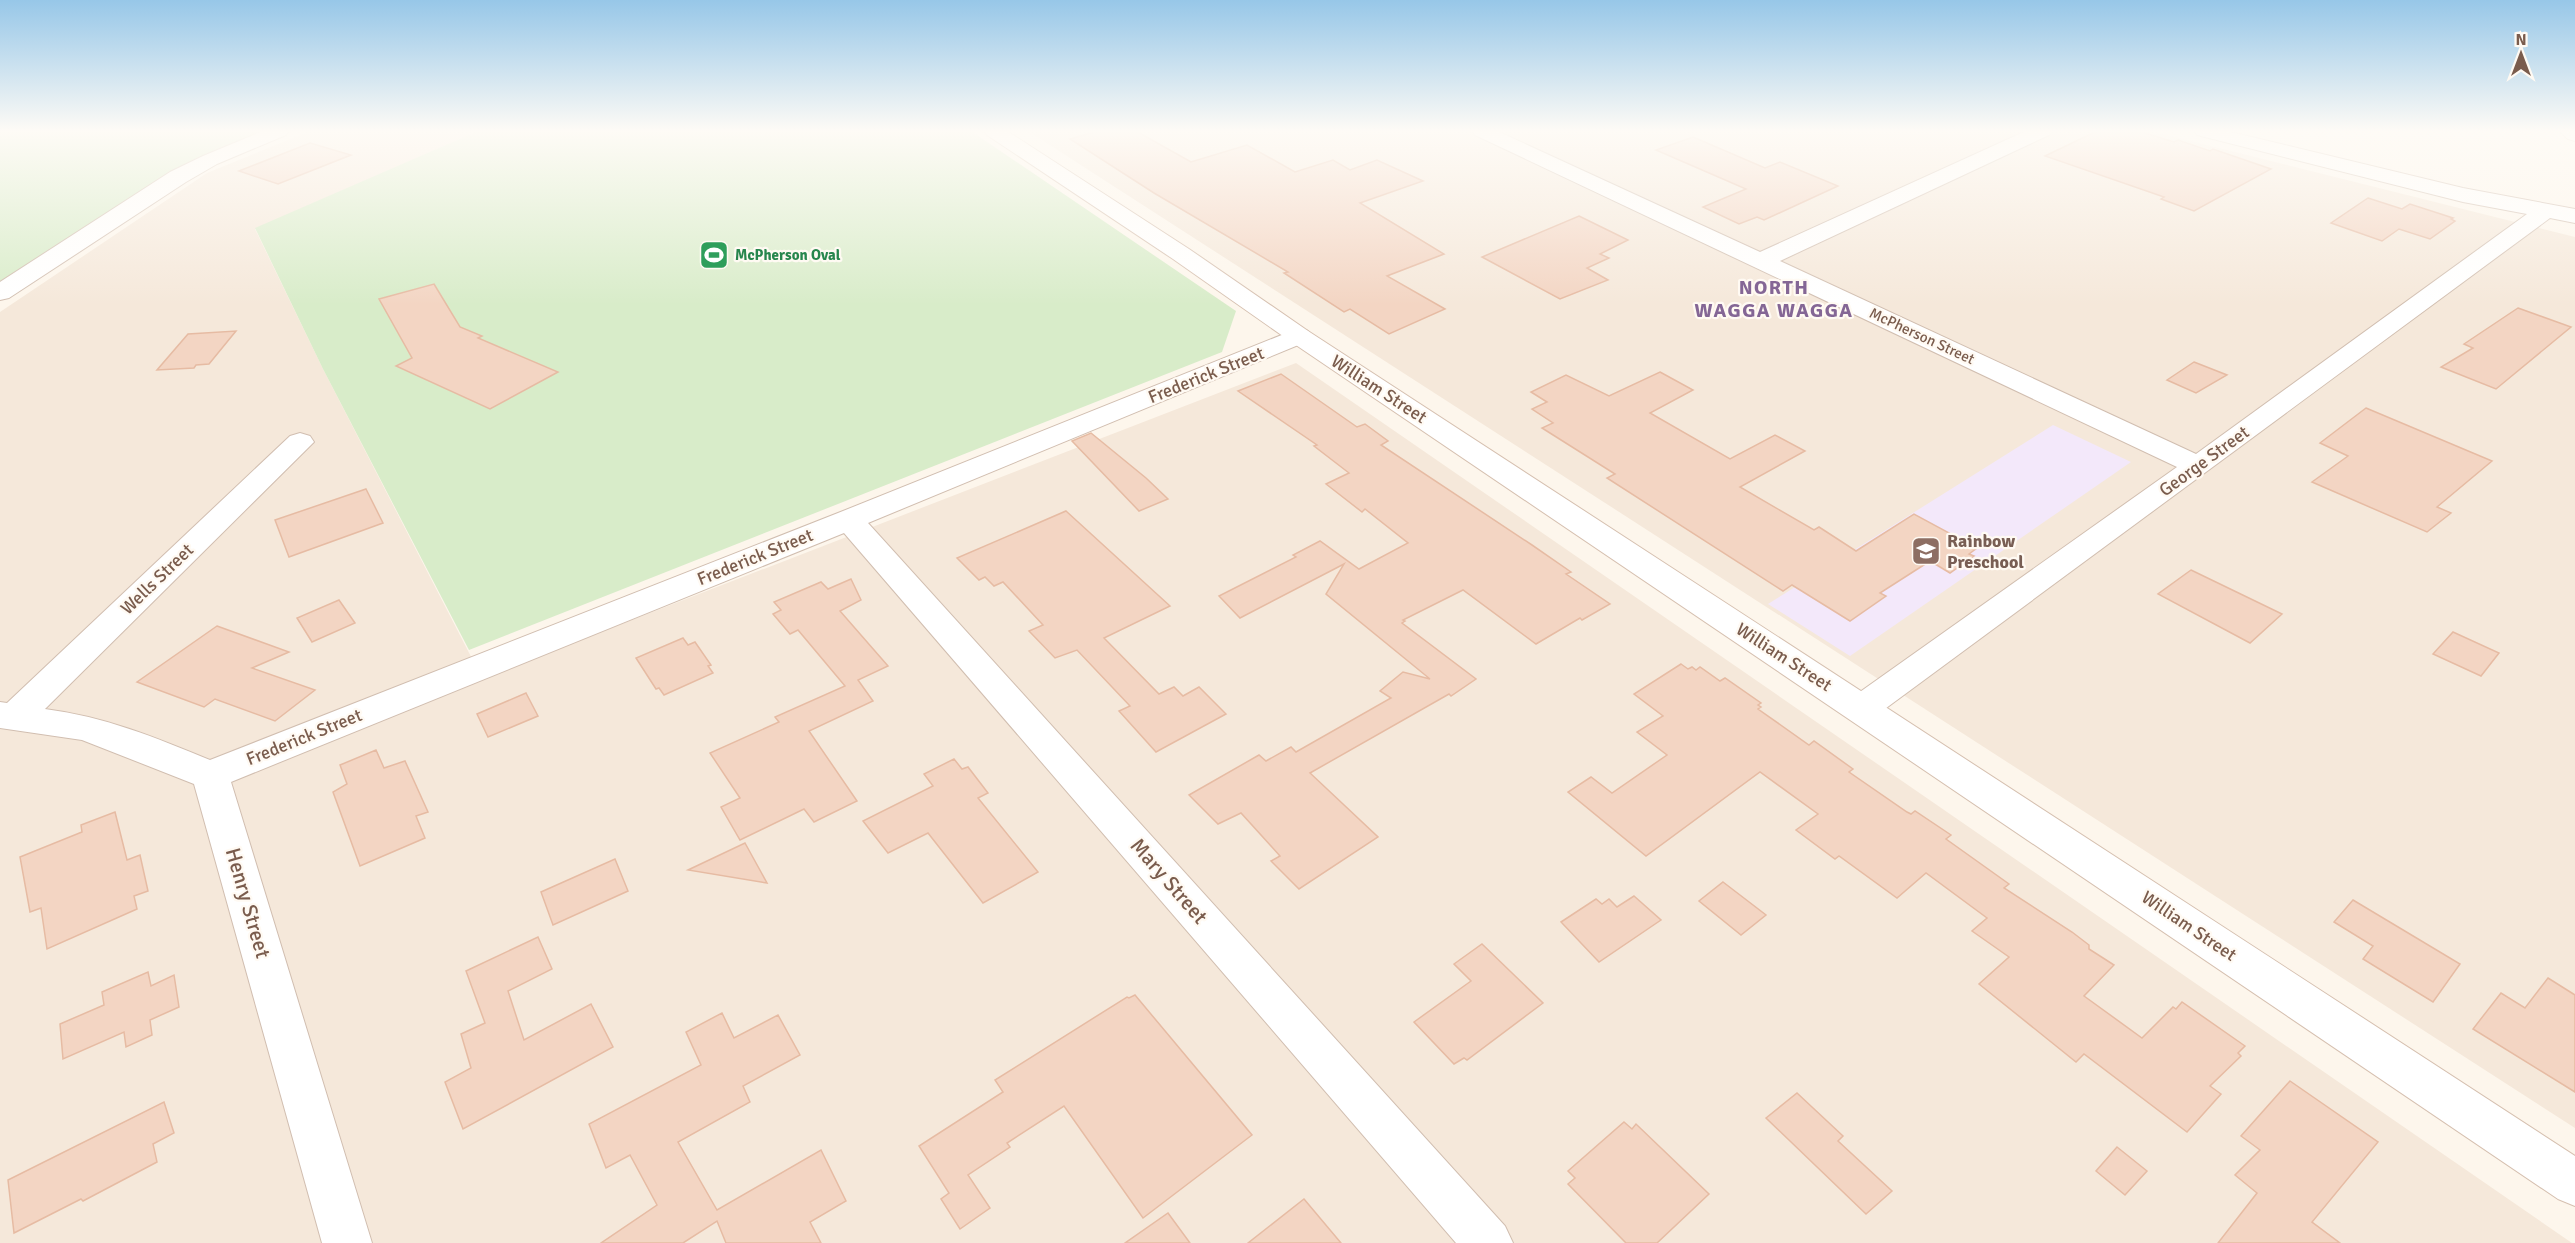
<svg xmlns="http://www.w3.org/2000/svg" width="2575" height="1243" font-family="Signika,sans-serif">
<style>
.residential{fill:#f5e8da}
.education{fill:#f3e8fa}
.green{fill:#d8ecc9}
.building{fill:#f3d5c3;stroke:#e6bba3;stroke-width:1.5}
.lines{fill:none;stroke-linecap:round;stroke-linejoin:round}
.street-casing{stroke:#d1beb0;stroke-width:2}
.secondary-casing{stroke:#d6c0b0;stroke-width:2}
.street{fill:#fff;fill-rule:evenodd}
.secondary{fill:#fff;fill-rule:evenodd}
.labels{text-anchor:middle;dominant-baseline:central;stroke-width:4.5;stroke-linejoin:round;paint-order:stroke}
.far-leisure-label{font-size:15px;font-weight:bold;fill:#27864d;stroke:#fffaf3;text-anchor:start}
.far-street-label{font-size:15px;fill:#7a5c4d;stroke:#fffaf3}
.street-label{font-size:18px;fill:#7a5c4d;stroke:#fffaf3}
.education-label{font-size:18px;font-weight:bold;fill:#785e54;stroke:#fffaf3;text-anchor:start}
.far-district-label{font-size:20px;font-weight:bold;letter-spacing:1.5px;fill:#846695;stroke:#fffaf3}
.near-street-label{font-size:21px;fill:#7a5c4d;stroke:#fffaf3}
</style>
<rect width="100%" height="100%" fill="#fdf6ec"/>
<!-- residential -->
<g class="residential">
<path d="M 310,131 L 478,131 L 255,229 L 323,369 L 482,678 L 1296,363 L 2572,1243 L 0,1243 L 0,312 L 207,173 Z"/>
<path d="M 1028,131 L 2151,131 L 2575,237 L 2575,1128 Z"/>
</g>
<!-- education -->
<path class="education" d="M 2053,425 L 2131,462 L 1850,656 L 1768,604 Z"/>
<!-- green -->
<g class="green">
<path d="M 0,131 L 279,131 L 248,143 L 0,293 Z"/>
<path d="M 478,131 L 971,131 L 1236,311 L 1222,352 L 469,650 L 323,369 L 255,228 Z"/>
</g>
<!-- building -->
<g class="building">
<path d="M 1098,131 L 1136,131 L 1191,162 L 1247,145 L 1295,172 L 1333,160 L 1350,170 L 1377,160 L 1423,181 L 1360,203 L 1444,254 L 1387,276 L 1445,309 L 1389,334 L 1350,309 L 1344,312 L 1284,273 L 1288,272 L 1154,193 L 1070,139 Z"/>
<path d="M 2097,131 L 2142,132 L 2174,142 L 2178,140 L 2210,151 L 2213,149 L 2271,169 L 2194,211 L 2161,199 L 2164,197 L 2045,156 Z"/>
<path d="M 1693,137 L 1765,168 L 1780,162 L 1838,186 L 1764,220 L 1757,217 L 1739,224 L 1703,207 L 1746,189 L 1656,150 Z"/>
<path d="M 310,143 L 351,155 L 278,184 L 239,171 Z"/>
<path d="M 2368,198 L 2402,209 L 2410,204 L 2453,218 L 2451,219 L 2455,221 L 2430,239 L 2399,229 L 2382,241 L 2331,223 Z"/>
<path d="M 1579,216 L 1628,240 L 1600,254 L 1609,258 L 1587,268 L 1608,280 L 1560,299 L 1482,257 Z"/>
<path d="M 434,284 L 460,327 L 482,336 L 478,338 L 558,372 L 490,409 L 396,366 L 412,358 L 379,299 Z"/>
<path d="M 2518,308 L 2571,327 L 2496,389 L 2441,367 L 2473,348 L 2464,344 Z"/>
<path d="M 236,331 L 209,364 L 196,365 L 194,368 L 157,370 L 188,334 Z"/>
<path d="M 2194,362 L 2227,375 L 2196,393 L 2167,380 Z"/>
<path d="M 1660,372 L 1693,390 L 1650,413 L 1730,459 L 1775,435 L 1805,451 L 1740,487 L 1814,530 L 1819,527 L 1856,551 L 1914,514 L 1977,548 L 1969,554 L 1974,556 L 1950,573 L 1930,561 L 1880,593 L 1886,596 L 1850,621 L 1792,585 L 1783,591 L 1607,478 L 1615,474 L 1542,428 L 1553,423 L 1532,409 L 1547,402 L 1531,392 L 1566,375 L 1609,396 Z"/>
<path d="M 1281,374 L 1357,427 L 1365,424 L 1388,441 L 1381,445 L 1532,545 L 1571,572 L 1566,574 L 1610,604 L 1582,620 L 1580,618 L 1536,644 L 1463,590 L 1403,620 L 1405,621 L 1402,623 L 1476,679 L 1451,696 L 1449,694 L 1310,773 L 1378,837 L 1299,889 L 1271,861 L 1280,856 L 1241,813 L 1218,824 L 1189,795 L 1259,755 L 1266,761 L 1291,747 L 1296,752 L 1391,698 L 1380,691 L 1403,672 L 1430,679 L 1326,594 L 1344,564 L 1240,618 L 1219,596 L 1296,557 L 1293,555 L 1320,541 L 1359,569 L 1408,543 L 1365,509 L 1362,512 L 1326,484 L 1349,473 L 1314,446 L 1317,445 L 1238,391 Z"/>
<path d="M 2366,408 L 2492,461 L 2437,507 L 2451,513 L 2427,532 L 2312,482 L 2348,456 L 2320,443 Z"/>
<path d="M 1091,433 L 1146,478 L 1168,499 L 1139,511 L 1072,441 Z"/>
<path d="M 366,489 L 383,523 L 289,557 L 275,520 Z"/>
<path d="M 1066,511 L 1170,606 L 1104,638 L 1159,694 L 1174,687 L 1183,696 L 1199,687 L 1226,714 L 1156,752 L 1119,711 L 1130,706 L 1077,650 L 1055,658 L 1029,631 L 1043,625 L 1003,582 L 994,586 L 985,577 L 979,580 L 957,558 Z"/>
<path d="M 2191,570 L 2282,614 L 2250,643 L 2158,594 Z"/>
<path d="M 851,579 L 861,600 L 840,611 L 888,666 L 858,680 L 873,701 L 809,731 L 857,801 L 814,822 L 804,809 L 740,840 L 721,807 L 740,798 L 710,753 L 779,722 L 775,717 L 845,686 L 798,630 L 790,634 L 773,614 L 781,610 L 774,602 L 821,582 L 828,589 Z"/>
<path d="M 339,600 L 355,623 L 312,642 L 297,618 Z"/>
<path d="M 217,626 L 289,652 L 252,668 L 315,690 L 275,721 L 215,699 L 204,707 L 137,682 Z"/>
<path d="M 2453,632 L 2499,653 L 2481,676 L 2433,654 Z"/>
<path d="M 683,638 L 688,645 L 695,642 L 711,665 L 708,666 L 713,673 L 664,695 L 659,688 L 656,689 L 636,658 Z"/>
<path d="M 1681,664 L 1688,669 L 1692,667 L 1696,670 L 1700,667 L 1720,681 L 1725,678 L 1761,703 L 1758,705 L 1761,707 L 1758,709 L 1809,745 L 1814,741 L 1853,769 L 1849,772 L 1907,812 L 1911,814 L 1915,811 L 1951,835 L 1946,839 L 2009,884 L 2004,888 L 2072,932 L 2089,945 L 2089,949 L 2114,965 L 2084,996 L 2142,1038 L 2173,1007 L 2176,1009 L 2182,1002 L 2245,1046 L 2238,1053 L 2241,1056 L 2210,1086 L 2221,1094 L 2187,1132 L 2084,1054 L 2076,1062 L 1979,984 L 2009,957 L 1972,931 L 1987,918 L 1926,873 L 1897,898 L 1839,856 L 1835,859 L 1796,830 L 1818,814 L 1760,772 L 1646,856 L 1568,792 L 1591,777 L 1612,793 L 1667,755 L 1637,732 L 1663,716 L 1634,694 Z"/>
<path d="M 526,693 L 538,716 L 488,737 L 477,714 Z"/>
<path d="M 376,750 L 384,768 L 405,761 L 428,812 L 416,816 L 425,838 L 360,866 L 333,792 L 347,784 L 340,765 Z"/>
<path d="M 954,759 L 962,769 L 968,767 L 988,793 L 978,798 L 1038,872 L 983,903 L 928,833 L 888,853 L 863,821 L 933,786 L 924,774 Z"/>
<path d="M 115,812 L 127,860 L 140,855 L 148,891 L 134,896 L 137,909 L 47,949 L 41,908 L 30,912 L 20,857 L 82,832 L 81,825 Z"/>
<path d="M 745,843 L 767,883 L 688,870 Z"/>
<path d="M 615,859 L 628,891 L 553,925 L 541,892 Z"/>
<path d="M 1723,882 L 1766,915 L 1741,935 L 1699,901 Z"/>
<path d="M 1634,896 L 1661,920 L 1599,962 L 1561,922 L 1596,899 L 1602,904 L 1609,899 L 1617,907 Z"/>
<path d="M 2353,900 L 2460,964 L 2433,1002 L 2363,959 L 2373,946 L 2334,922 Z"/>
<path d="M 538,937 L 552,969 L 508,991 L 524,1040 L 591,1004 L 613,1047 L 463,1129 L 445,1082 L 471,1068 L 461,1034 L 485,1023 L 466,971 Z"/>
<path d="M 1482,944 L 1543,1003 L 1467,1060 L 1464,1058 L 1454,1064 L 1414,1022 L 1471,981 L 1454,964 Z"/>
<path d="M 148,972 L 151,986 L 174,975 L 179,1007 L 150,1020 L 152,1035 L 126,1047 L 124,1032 L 63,1059 L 60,1024 L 104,1005 L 102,992 Z"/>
<path d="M 2548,978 L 2575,995 L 2575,1092 L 2473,1029 L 2501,993 L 2525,1008 Z"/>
<path d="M 1135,995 L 1252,1135 L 1143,1218 L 1064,1106 L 1007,1143 L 1010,1147 L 968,1175 L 990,1208 L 960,1229 L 941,1199 L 949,1193 L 919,1146 L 1003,1092 L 995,1080 L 1127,997 L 1129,998 Z"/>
<path d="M 722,1013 L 734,1038 L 778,1015 L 800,1055 L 743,1086 L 750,1102 L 678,1142 L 717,1210 L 821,1150 L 846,1201 L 810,1222 L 821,1243 L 726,1243 L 717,1221 L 683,1243 L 601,1243 L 657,1205 L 630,1155 L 606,1168 L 589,1124 L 701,1065 L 686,1032 Z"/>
<path d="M 2290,1081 L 2378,1142 L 2312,1222 L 2340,1243 L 2218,1243 L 2257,1193 L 2235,1175 L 2260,1150 L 2241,1136 Z"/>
<path d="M 1797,1093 L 1843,1136 L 1838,1141 L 1892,1191 L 1866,1214 L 1766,1118 Z"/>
<path d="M 164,1102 L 174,1133 L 153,1144 L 157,1162 L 83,1201 L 81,1199 L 14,1233 L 8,1180 Z"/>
<path d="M 1624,1122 L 1632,1129 L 1636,1124 L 1709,1194 L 1657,1243 L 1626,1243 L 1568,1184 L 1575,1178 L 1568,1171 Z"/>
<path d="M 2117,1147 L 2147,1171 L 2125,1195 L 2096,1171 Z"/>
<path d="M 1304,1199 L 1341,1243 L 1248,1243 Z"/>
<path d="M 1168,1213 L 1190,1243 L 1125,1243 Z"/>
</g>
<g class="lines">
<!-- street casing -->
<g class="street-casing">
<g id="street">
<path d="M 263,131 L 289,131 L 286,135 L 217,164 L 186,182 L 9,298 L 0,300 L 0,282 L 170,172 L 203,156 Z"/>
<path d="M 1472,131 L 1497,131 L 1760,252 L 2026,131 L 2052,131 L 2049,135 L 1780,261 L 2196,454 L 2527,214 L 2463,202 L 2197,135 L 2194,131 L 2227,131 L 2463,188 L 2575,209 L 2575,223 L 2550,218 L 1874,717 L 1862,721 L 1850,717 L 1844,708 L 1850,699 L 2177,467 L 1475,135 Z"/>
<path d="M 2559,131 L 2575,131 L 2575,141 L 2568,139 Z"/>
<path d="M 1299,328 L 1308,331 L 1312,336 L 1308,341 L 868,523 L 1505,1226 L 1513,1243 L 1456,1243 L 844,533 L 231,782 L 372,1243 L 322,1243 L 194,784 L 82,740 L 0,728 L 0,702 L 7,703 L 290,436 L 300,433 L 310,436 L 314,442 L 45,709 C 106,717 154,737 210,760 L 838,513 Z"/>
</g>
</g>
<!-- secondary casing -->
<g class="secondary-casing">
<path id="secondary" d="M 984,131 L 1007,131 L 1189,249 L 1308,331 L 2575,1156 L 2575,1206 L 2558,1199 L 1290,341 L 1173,259 L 987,135 Z"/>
</g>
<!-- street -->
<use href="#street" class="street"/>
<!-- secondary -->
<use href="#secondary" class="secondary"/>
</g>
<!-- sky -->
<linearGradient id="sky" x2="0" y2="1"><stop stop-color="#97c7e8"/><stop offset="0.43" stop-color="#fefbf6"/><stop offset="1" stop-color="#fefbf6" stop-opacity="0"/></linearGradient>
<rect width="2575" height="305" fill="url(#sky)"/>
<!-- icons -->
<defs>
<g id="stadium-square" transform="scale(1.5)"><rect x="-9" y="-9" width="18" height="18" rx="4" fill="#2e9e5b" stroke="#fffaf3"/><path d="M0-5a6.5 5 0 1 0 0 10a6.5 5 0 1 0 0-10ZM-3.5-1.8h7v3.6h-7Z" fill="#fff"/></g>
<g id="school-square" transform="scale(1.5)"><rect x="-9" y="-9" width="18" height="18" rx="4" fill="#8d6e63" stroke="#fffaf3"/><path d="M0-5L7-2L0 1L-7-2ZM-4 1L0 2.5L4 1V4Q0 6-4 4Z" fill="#fff"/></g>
</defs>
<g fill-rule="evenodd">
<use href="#stadium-square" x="714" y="255"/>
<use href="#school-square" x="1926" y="551"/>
</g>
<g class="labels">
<!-- far-leisure labels -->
<g class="far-leisure-label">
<text x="735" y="255">McPherson Oval</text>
</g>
<!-- far-street labels -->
<g class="far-street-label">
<text transform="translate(1922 336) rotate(25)">McPherson Street</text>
</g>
<!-- street labels -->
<g class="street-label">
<text transform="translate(1206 375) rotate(-22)">Frederick Street</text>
<text transform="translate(1379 389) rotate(33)">William Street</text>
<text transform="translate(2204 461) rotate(-36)">George Street</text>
<text transform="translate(755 557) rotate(-22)">Frederick Street</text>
<text transform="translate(157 579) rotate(-44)">Wells Street</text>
<text transform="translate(1784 657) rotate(33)">William Street</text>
<text transform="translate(304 737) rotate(-22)">Frederick Street</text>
<text transform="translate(2189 926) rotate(34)">William Street</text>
</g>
<!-- education labels -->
<g class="education-label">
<text x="1947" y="541">Rainbow<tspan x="1947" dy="21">Preschool</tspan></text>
</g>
<!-- far-district labels -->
<g class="far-district-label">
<text x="1774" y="287">NORTH<tspan x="1774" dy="23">WAGGA WAGGA</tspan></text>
</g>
<!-- near-street labels -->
<g class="near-street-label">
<text transform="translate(1169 881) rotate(49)">Mary Street</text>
<text transform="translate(248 903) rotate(74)">Henry Street</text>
</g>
</g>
<!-- north arrow -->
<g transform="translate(2521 54)" stroke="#fffaf3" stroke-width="4.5" paint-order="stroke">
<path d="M0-4.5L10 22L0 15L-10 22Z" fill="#7a5c4d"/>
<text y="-9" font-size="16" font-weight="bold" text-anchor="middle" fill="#7a5c4d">N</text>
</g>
</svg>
